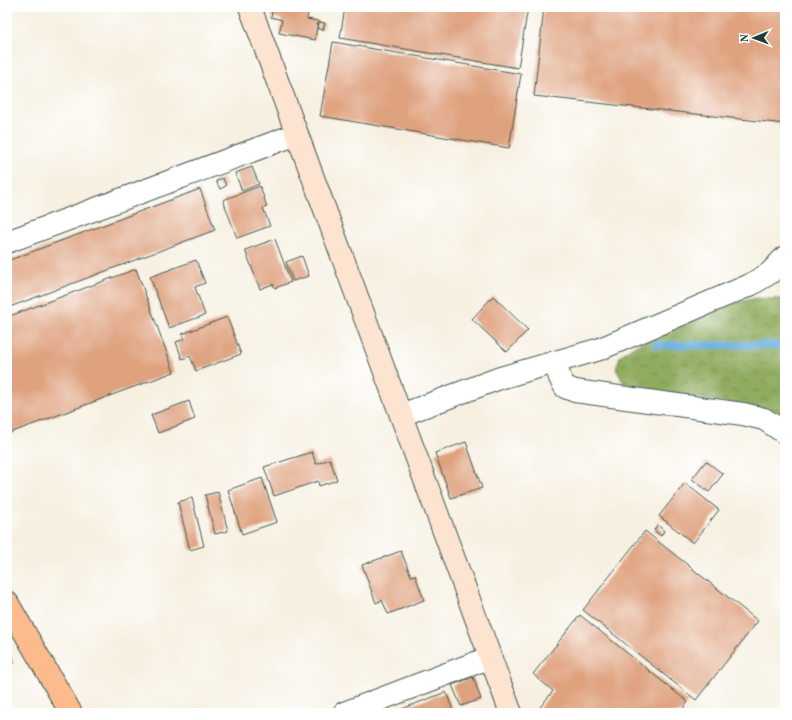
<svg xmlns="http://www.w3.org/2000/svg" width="792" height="720" font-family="Vollkorn,serif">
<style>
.forest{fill:url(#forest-crowns);stroke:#58744a}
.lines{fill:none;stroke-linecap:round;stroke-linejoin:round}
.stream{stroke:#63abda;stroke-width:8}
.building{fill:#dfa27f}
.street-casing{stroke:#3f584e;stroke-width:24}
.secondary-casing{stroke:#3f584e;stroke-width:24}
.primary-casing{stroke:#3f584e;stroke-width:24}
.street{stroke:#fff;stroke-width:22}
.secondary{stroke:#fde4d1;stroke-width:22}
.primary{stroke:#fbbb8d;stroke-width:22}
</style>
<defs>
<pattern id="forest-crowns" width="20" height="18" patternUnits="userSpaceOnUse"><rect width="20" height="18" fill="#90ac60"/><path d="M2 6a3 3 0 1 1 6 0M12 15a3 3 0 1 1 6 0" fill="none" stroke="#758d50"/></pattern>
</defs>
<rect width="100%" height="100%" fill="#fff"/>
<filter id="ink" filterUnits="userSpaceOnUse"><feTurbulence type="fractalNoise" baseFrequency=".025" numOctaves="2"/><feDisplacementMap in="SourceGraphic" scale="8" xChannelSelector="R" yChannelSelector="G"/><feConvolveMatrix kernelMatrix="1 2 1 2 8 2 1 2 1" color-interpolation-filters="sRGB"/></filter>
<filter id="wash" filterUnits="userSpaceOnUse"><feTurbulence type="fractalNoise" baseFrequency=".012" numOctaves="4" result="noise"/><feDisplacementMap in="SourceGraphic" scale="16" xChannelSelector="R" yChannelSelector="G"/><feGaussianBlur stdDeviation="0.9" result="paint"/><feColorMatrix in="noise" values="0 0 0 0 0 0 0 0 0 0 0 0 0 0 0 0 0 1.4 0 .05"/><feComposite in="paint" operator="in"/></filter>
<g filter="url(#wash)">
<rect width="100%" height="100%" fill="#f7f0e1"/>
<!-- forest -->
<path class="forest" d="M 755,298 L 785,299 L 785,420 L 768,409 L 637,389 L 623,382 L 616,369 L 620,356 L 632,347 L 733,304 Z"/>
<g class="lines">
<!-- stream -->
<path class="stream" d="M 656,345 L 785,345"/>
</g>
<g id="blocks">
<!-- building -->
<g class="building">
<path d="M 273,7 L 309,7 L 307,19 L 318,21 L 315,40 L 279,33 L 282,20 L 271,17 Z"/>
<path d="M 345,7 L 528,7 L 518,68 L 340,38 Z"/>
<path d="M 544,7 L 785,7 L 785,124 L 534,96 Z"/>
<path d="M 319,22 L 325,23 L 323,30 L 318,29 Z"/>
<path d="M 333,42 L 521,74 L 509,148 L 320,116 Z"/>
<path d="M 252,167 L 259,184 L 242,191 L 235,173 Z"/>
<path d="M 223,178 L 226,186 L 220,189 L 216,181 Z"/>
<path d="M 260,186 L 267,207 L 263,208 L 270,226 L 237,238 L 223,200 Z"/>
<path d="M 200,189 L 215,230 L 7,308 L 7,261 Z"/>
<path d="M 275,239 L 291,282 L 275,288 L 273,284 L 260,289 L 245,250 Z"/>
<path d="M 302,256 L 309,276 L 293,281 L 286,262 Z"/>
<path d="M 196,260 L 205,283 L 195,287 L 205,315 L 169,328 L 150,277 Z"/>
<path d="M 136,269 L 174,372 L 7,434 L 7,317 Z"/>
<path d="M 493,296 L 528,330 L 507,352 L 472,319 Z"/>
<path d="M 227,317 L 241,354 L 196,371 L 190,356 L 182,359 L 176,342 L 184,339 L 182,334 Z"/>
<path d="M 189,401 L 195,419 L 158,433 L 151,415 Z"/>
<path d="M 466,442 L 482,488 L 451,498 L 435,453 Z"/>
<path d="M 312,452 L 316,464 L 330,459 L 337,480 L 319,486 L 318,481 L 274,496 L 264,467 Z"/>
<path d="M 706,461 L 723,474 L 709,492 L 692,479 Z"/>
<path d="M 262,478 L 277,522 L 242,534 L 228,490 Z"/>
<path d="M 685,483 L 719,510 L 693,543 L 659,516 Z"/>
<path d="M 218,492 L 228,531 L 215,534 L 205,495 Z"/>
<path d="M 192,498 L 204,546 L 190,550 L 178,502 Z"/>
<path d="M 658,525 L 664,531 L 661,536 L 654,530 Z"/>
<path d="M 645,531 L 758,621 L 696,700 L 583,610 Z"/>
<path d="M 401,551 L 411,576 L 415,575 L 424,600 L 388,614 L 382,600 L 376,603 L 362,565 Z"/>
<path d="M 580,615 L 688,702 L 680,713 L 540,713 L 537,711 L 553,691 L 533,674 Z"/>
<path d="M 7,649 L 14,663 L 7,665 Z"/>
<path d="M 473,677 L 481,699 L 461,706 L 452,685 Z"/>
<path d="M 446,692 L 454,713 L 395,713 L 394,712 Z"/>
</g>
</g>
</g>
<g filter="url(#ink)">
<use href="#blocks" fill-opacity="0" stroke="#3f584e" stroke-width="1"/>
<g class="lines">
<!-- street casing -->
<g class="street-casing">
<g id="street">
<path d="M 7,242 L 297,134"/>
<path d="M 555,362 L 560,378 L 565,387 L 575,391 L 743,414 L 764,419 L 785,433"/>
<path d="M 401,415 L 500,378 L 600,349 L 750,285 L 770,273 L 785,257"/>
<path d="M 344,713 L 491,657"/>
</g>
</g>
<!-- secondary casing -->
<g class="secondary-casing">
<path id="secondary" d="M 250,7 L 511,713"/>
</g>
<!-- primary casing -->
<g class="primary-casing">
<path id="primary" d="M 7,602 L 71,713"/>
</g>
<!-- street -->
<use href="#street" class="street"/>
<!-- secondary -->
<use href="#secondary" class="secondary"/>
<!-- primary -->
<use href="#primary" class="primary"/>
</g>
</g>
<!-- margin -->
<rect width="792" height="720" fill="none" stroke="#fff" stroke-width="24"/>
<!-- north arrow -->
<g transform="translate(754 38) rotate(269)" stroke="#ffffff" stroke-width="3" paint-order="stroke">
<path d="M0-3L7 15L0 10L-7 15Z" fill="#1f3d34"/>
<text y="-6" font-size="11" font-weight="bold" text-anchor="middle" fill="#1f3d34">N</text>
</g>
</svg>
